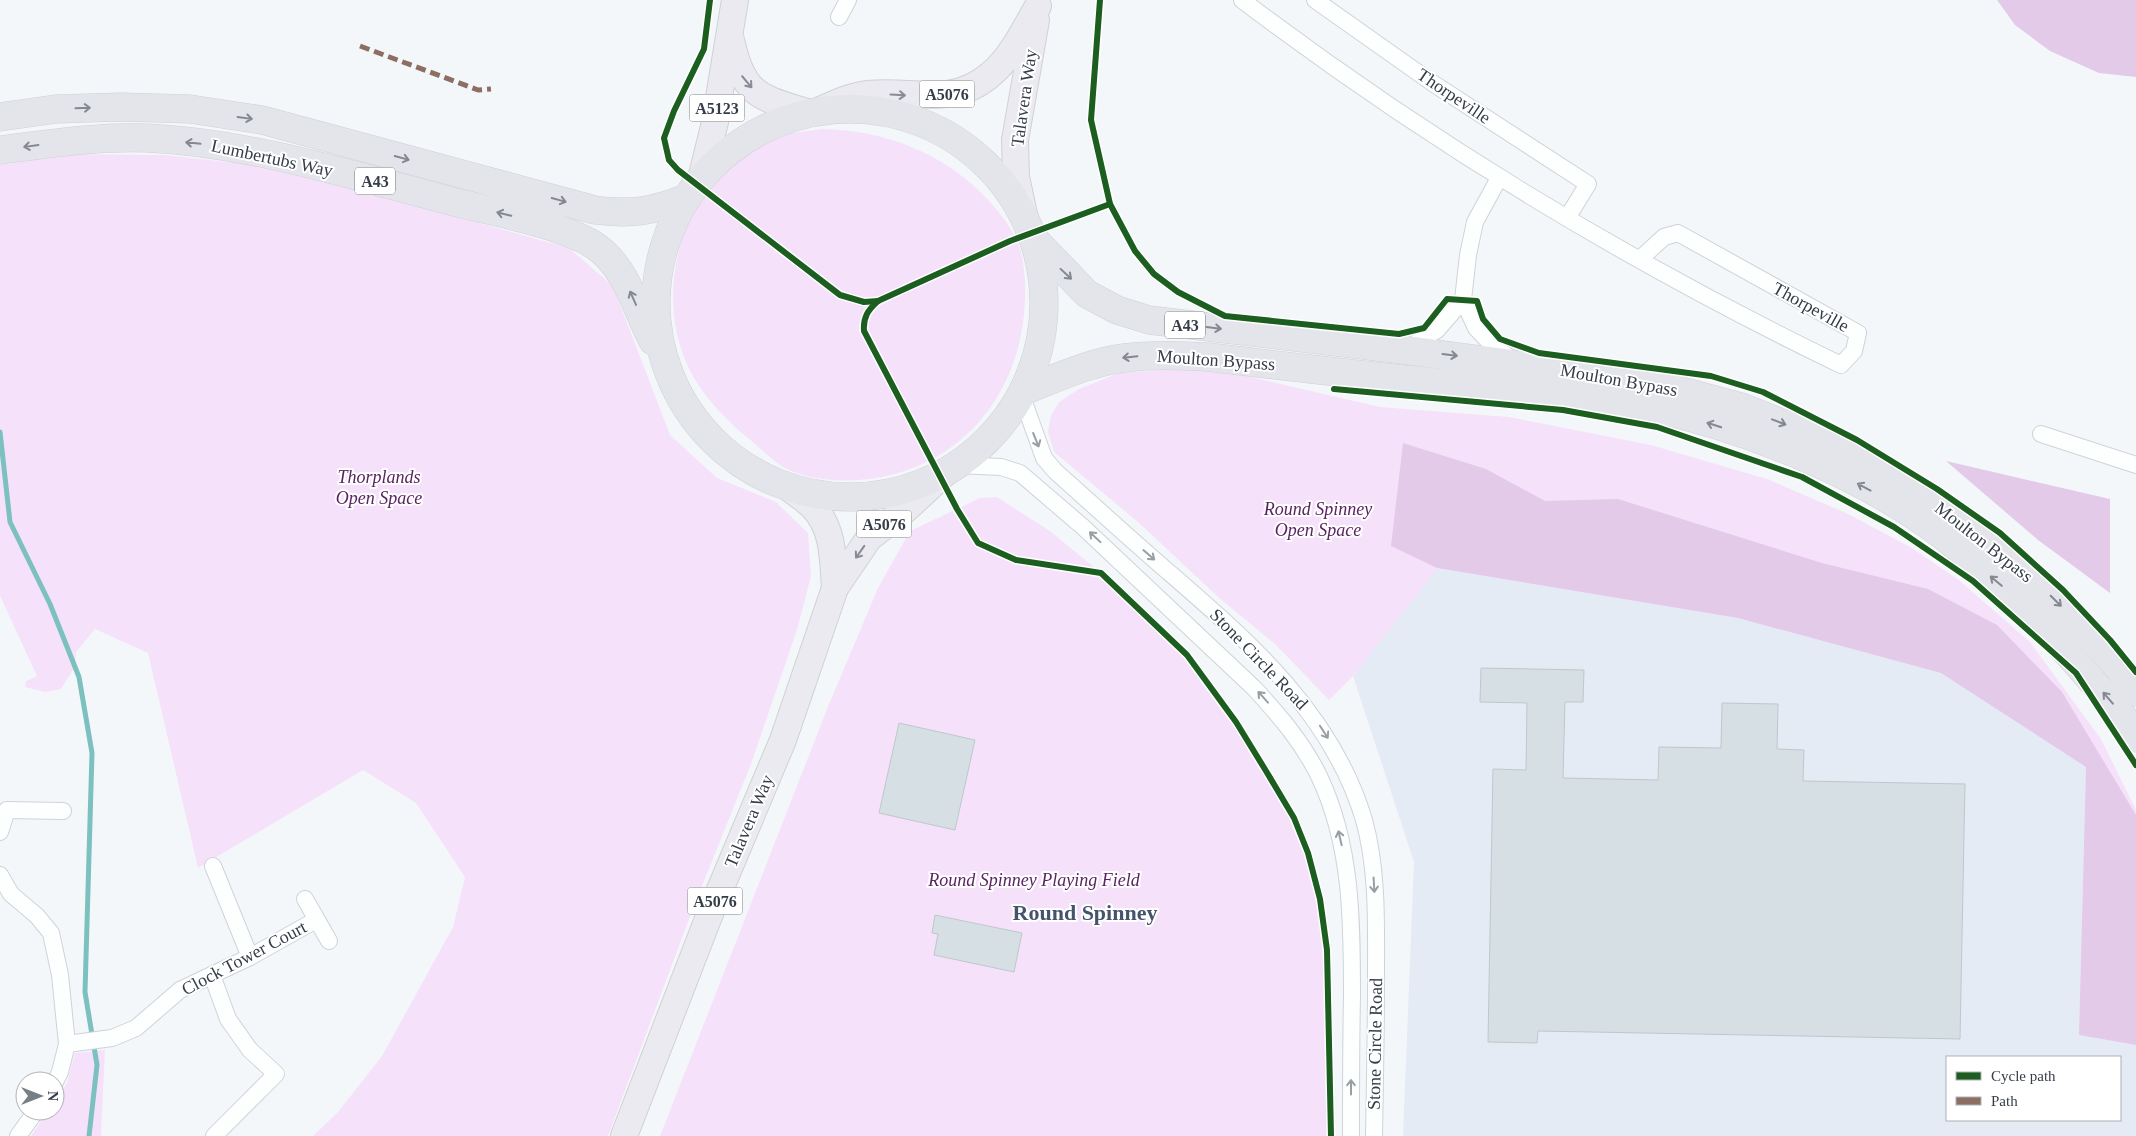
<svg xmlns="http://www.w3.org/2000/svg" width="2136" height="1136" font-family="Georgia,serif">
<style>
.built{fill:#e4ebf4;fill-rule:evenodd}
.green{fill:#f5e2fa}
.forest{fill:#e2cae8}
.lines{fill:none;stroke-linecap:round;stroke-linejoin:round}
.stream{stroke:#7cc0bf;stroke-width:5}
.building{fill:#d6dfe3;stroke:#bfc7cb}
.minor-casing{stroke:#ced3da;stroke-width:18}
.primary-casing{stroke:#cfd1d5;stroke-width:28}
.trunk-casing{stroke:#cfd1d5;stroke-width:29}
.minor{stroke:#fdfefe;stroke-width:16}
.primary{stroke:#ebeaf0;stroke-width:26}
.trunk{stroke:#e4e4eb;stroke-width:28}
.quiet{stroke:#8d6e63;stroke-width:5;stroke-dasharray:10 5;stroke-linecap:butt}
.cycleway-casing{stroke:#fff;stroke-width:9}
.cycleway{stroke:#1b5e20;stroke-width:6}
.oneway{stroke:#878b94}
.oneway2{stroke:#848891}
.oneway3{stroke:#999ea3}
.labels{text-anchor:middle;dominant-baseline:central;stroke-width:4;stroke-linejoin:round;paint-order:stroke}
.shield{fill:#fff;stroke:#72777f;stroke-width:1}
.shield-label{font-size:16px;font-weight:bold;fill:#353d48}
.street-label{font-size:18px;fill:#353d48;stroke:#fff}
.park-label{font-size:18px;font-style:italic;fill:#5a2362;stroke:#fff}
.district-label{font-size:22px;font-weight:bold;fill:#44546d;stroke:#fff}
</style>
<rect width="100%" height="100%" fill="#f4f7fa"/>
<!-- built -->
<path class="built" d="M 1437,568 L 1738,618 L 1941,673 L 2086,767 L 2079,1035 L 2136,1045 L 2136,1136 L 1403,1136 L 1414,862 L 1353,676 ZM 1947,1057 L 2120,1057 L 2120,1120 L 1947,1120 Z"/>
<!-- green -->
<g class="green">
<path d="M 822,129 C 886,130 947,154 990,202 C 1002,215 1014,231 1020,249 C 1026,270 1026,293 1024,315 C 1015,401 958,467 870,479 C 843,482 808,481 783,467 C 771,459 760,448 749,439 C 724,418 699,393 686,362 C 655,290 681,194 748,150 C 770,135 797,132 822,129 Z"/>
<path d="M 69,154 L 165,155 L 246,164 L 373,193 L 569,248 L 613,286 L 670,435 L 717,478 L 776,502 L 808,533 L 811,576 L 797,630 L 751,764 L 694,906 L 608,1136 L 313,1136 L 338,1112 L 382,1056 L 453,927 L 465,877 L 416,803 L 363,770 L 198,868 L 148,653 L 95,629 L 76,652 L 75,667 L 61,689 L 45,692 L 25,687 L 26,681 L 37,676 L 0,596 L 0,165 Z"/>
<path d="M 1208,367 L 1380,407 L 1509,417 L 1651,445 L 1767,479 L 1846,513 L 1912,548 L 1960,581 L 2030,642 L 2101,739 L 2136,810 L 2136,1045 L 2079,1035 L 2086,767 L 1941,673 L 1738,618 L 1438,568 L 1353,676 L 1329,700 L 1276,645 L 1217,596 L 1138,522 L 1054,452 L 1048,432 L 1051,415 L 1059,402 L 1079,389 L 1119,373 Z"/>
<path d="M 997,497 L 1050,531 L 1101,573 L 1187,655 L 1236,722 L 1294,818 L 1308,853 L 1320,899 L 1327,950 L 1331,1136 L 660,1136 L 829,704 L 878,588 L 910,531 L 980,498 Z"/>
<path d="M 105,1050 L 101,1136 L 31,1136 L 48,1111 L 55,1111 L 55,1101 L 67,1083 L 75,1053 Z"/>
</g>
<!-- forest -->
<g class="forest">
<path d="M 1997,0 L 2136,0 L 2136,77 L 2099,73 L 2050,51 L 2015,25 Z"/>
<path d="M 1403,443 L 1486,469 L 1545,501 L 1618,499 L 1822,563 L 1928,589 L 1997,625 L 2062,692 L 2136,815 L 2136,1045 L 2079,1035 L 2086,767 L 1941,673 L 1738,618 L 1437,568 L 1391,546 Z"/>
<path d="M 1946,461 L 2110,499 L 2110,593 L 2038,540 Z"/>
</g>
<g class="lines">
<!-- stream -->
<path class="stream" d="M 0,432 L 10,522 L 50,604 L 79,677 L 92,753 L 85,992 L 97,1065 L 89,1136"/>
</g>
<!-- building -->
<g class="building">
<path d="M 1481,668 L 1584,670 L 1583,702 L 1565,702 L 1563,778 L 1658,780 L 1659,747 L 1721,748 L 1722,703 L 1778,704 L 1777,749 L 1804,750 L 1803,781 L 1965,784 L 1960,1039 L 1538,1031 L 1537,1043 L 1488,1042 L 1493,769 L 1526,770 L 1527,703 L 1480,702 Z"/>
<path d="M 899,723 L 975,740 L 955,830 L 879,813 Z"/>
<path d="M 935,915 L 1022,933 L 1014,972 L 934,955 L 938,934 L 932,933 Z"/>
</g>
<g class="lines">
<!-- minor casing -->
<g class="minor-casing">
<g id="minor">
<path d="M 1242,0 C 1428,141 1630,263 1841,365 L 1854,351 L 1858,333 L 1678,233 L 1664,237 L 1640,259"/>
<path d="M 1315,0 L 1434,84 L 1588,184 L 1567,218"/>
<path d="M 839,17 L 848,0"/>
<path d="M 1499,178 L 1475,222 L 1468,255 L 1463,300 L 1476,328 L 1496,349 L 1514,360"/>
<path d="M 1405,350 L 1437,330 L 1463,300"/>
<path d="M 1021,394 L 1044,458 L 1055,471 C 1092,504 1128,537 1165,569 C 1247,640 1332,712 1364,820 C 1378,870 1376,925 1376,977 C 1376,1030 1375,1083 1374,1136"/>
<path d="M 2041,434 L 2136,465"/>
<path d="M 957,465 L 1001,467 L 1020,473 L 1083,527 L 1254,688 C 1279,715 1303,743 1319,776 C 1352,845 1352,921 1352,996 C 1351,1042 1351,1089 1351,1136"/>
<path d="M 0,832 L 7,810 L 63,811"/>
<path d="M 213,866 L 250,957"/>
<path d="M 0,875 L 11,894 L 37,916 L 51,933 L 60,975 L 67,1044 L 60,1072 L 55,1082"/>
<path d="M 305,899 L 329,941"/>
<path d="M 212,975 L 228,1019 L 250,1050 L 276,1074 L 214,1136"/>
<path d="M 67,1044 L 112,1038 L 136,1028 L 180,990 L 250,957 L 316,920"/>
<path d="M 18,1136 L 36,1111"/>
</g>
</g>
<!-- primary casing -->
<g class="primary-casing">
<g id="primary">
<path d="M 731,40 C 743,96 759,97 810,113"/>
<path d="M 818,111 C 834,104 850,96 868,94 C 911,89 951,108 990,75 C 1011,58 1024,30 1038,6"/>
<path d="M 701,179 L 715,122 L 735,0"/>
<path d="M 1025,219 L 1016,177 L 1015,140 L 1036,20"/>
<path d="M 789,488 C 797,494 806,500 813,507 C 834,528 833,561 835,588"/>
<path d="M 624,1136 L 711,911 L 783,740 L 835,588 L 869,538 L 906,509 L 946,472"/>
</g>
</g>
<!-- trunk casing -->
<g class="trunk-casing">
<g id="trunk">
<circle cx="850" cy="303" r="194"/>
<path d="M 0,117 L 56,109 L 121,107 L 190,109 L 262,120 L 595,210 C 631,215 653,211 687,198"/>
<path d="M 0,150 C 47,144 99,136 147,138 C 254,143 358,177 462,204 C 496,212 571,227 598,248 C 628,271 636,309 653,341"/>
<path d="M 1033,238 L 1087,294 L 1117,310 L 1149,320 L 1405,350 L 1648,382 L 1741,407 L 1815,436 L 1885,471 L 1965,522 L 2055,599 L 2118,667 L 2136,692"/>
<path d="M 1023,391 C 1055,379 1090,362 1124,358 C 1153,354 1180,355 1208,357 C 1283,366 1358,375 1433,382 C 1506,389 1580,393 1652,408 C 1750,429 1867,477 1946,538 C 2015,592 2067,651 2123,717 L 2136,738"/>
</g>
</g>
<!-- minor -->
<use href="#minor" class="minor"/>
<!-- primary -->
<use href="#primary" class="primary"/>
<!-- trunk -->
<use href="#trunk" class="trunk"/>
<!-- quiet -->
<path class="quiet" d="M 360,46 L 478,90 L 491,89"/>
<!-- cycleway casing -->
<g class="cycleway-casing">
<g id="cycleway">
<path d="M 710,0 L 704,49 L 674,111 L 664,138 L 669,160 L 678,170 L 840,295 L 864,302 L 878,301"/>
<path d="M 1100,0 L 1091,120 L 1110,204 L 1135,251 L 1154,274 L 1178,292 L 1225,316 L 1399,334 L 1424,328 L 1447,299 L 1477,301 L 1483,319 L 1500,339 L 1539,353 L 1711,376 L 1763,392 L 1857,440 L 1937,489 L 2000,533 L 2063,590 L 2110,640 L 2136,672"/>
<path d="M 1110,204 L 1010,241 L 878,301 C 868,310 863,317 864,331 L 957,509 L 978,543 L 1016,560 L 1101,573 L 1187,655 L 1236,722 L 1266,771 L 1294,818 L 1308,853 L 1320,899 L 1327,950 L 1331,1136"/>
<path d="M 1334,389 L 1563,410 L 1657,427 L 1802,477 L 1894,527 L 1973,581 L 2076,673 L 2136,765"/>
</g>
</g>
<!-- cycleway -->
<use href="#cycleway" class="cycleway"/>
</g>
<!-- one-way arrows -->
<defs><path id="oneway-shaft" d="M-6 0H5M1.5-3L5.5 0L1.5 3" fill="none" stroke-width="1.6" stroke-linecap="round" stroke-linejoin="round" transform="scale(1.25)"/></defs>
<g class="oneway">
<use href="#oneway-shaft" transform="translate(747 82) rotate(50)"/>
<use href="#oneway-shaft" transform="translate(898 95) rotate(3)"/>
<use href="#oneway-shaft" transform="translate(860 552) rotate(125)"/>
</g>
<g class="oneway2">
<use href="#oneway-shaft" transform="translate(83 108) rotate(-2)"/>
<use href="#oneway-shaft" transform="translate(245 118) rotate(8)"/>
<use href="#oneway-shaft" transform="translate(193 143) rotate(-174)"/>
<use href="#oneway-shaft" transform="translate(31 146) rotate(172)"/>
<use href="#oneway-shaft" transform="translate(402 158) rotate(15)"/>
<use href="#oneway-shaft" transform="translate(559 200) rotate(15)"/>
<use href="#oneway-shaft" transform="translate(504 214) rotate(-166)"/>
<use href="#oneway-shaft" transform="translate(1066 274) rotate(43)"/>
<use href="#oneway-shaft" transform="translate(633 298) rotate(-114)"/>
<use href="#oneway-shaft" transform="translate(1214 328) rotate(7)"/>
<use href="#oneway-shaft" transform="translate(1450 355) rotate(7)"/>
<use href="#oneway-shaft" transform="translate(1130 357) rotate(174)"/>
<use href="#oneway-shaft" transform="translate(1779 422) rotate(21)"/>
<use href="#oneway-shaft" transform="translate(1714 425) rotate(-162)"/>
<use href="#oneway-shaft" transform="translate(1864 487) rotate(-152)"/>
<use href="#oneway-shaft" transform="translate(1996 581) rotate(-140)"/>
<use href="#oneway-shaft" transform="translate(2056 601) rotate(45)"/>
<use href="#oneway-shaft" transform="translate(2108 698) rotate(-131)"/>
</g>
<g class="oneway3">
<use href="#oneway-shaft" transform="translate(1036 440) rotate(68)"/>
<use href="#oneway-shaft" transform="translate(1095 537) rotate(-137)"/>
<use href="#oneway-shaft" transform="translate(1149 555) rotate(41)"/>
<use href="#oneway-shaft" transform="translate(1263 697) rotate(-132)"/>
<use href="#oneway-shaft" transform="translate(1324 732) rotate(57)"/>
<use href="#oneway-shaft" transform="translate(1340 838) rotate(-103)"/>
<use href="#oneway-shaft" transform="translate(1374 885) rotate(87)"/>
<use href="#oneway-shaft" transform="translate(1351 1087) rotate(-90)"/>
</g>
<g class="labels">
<!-- shield labels -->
<g class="shield">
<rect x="919.5" y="80.5" width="55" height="27" rx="4"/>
<rect x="689.5" y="94.5" width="55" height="27" rx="4"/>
<rect x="355" y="167.5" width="40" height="27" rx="4"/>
<rect x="1165" y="311.5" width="40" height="27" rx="4"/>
<rect x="856.5" y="510.5" width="55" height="27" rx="4"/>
<rect x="687.5" y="887.5" width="55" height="27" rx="4"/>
</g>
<g class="shield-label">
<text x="947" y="94">A5076</text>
<text x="717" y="108">A5123</text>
<text x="375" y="181">A43</text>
<text x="1185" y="325">A43</text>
<text x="884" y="524">A5076</text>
<text x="715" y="901">A5076</text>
</g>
<!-- street labels -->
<g class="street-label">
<text transform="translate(1454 96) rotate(34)">Thorpeville</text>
<text transform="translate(1024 98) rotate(-82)">Talavera Way</text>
<text transform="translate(272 158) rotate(12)">Lumbertubs Way</text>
<text transform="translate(1811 307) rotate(29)">Thorpeville</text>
<text transform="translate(1216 360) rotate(4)">Moulton Bypass</text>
<text transform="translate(1619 380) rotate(10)">Moulton Bypass</text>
<text transform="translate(1984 542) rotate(38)">Moulton Bypass</text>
<text transform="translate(1259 659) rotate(46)">Stone Circle Road</text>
<text transform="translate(749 821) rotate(-67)">Talavera Way</text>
<text transform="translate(244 958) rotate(-28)">Clock Tower Court</text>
<text transform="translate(1375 1044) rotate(-89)">Stone Circle Road</text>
</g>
<!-- park labels -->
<g class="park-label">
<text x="379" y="477">Thorplands<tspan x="379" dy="21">Open Space</tspan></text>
<text x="1318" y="509">Round Spinney<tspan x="1318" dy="21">Open Space</tspan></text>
<text x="1034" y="880">Round Spinney Playing Field</text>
</g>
<!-- district labels -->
<g class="district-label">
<text x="1085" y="912">Round Spinney</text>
</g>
</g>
<!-- legend -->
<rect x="1946" y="1056" width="175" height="65" fill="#ffffff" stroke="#aeb1b6"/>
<rect x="1956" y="1072" width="25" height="8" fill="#1b5e20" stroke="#aeb1b6"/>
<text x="1991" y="1081" font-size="15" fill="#353d48">Cycle path</text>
<rect x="1956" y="1097" width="25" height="8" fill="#8d6e63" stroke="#aeb1b6"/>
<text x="1991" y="1106" font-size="15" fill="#353d48">Path</text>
<!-- north arrow -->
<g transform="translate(40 1096) rotate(90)"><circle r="24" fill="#ffffff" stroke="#aeb1b6"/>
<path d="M0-4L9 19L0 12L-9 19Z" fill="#787e86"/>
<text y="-8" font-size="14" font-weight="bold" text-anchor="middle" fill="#353d48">N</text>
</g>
</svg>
